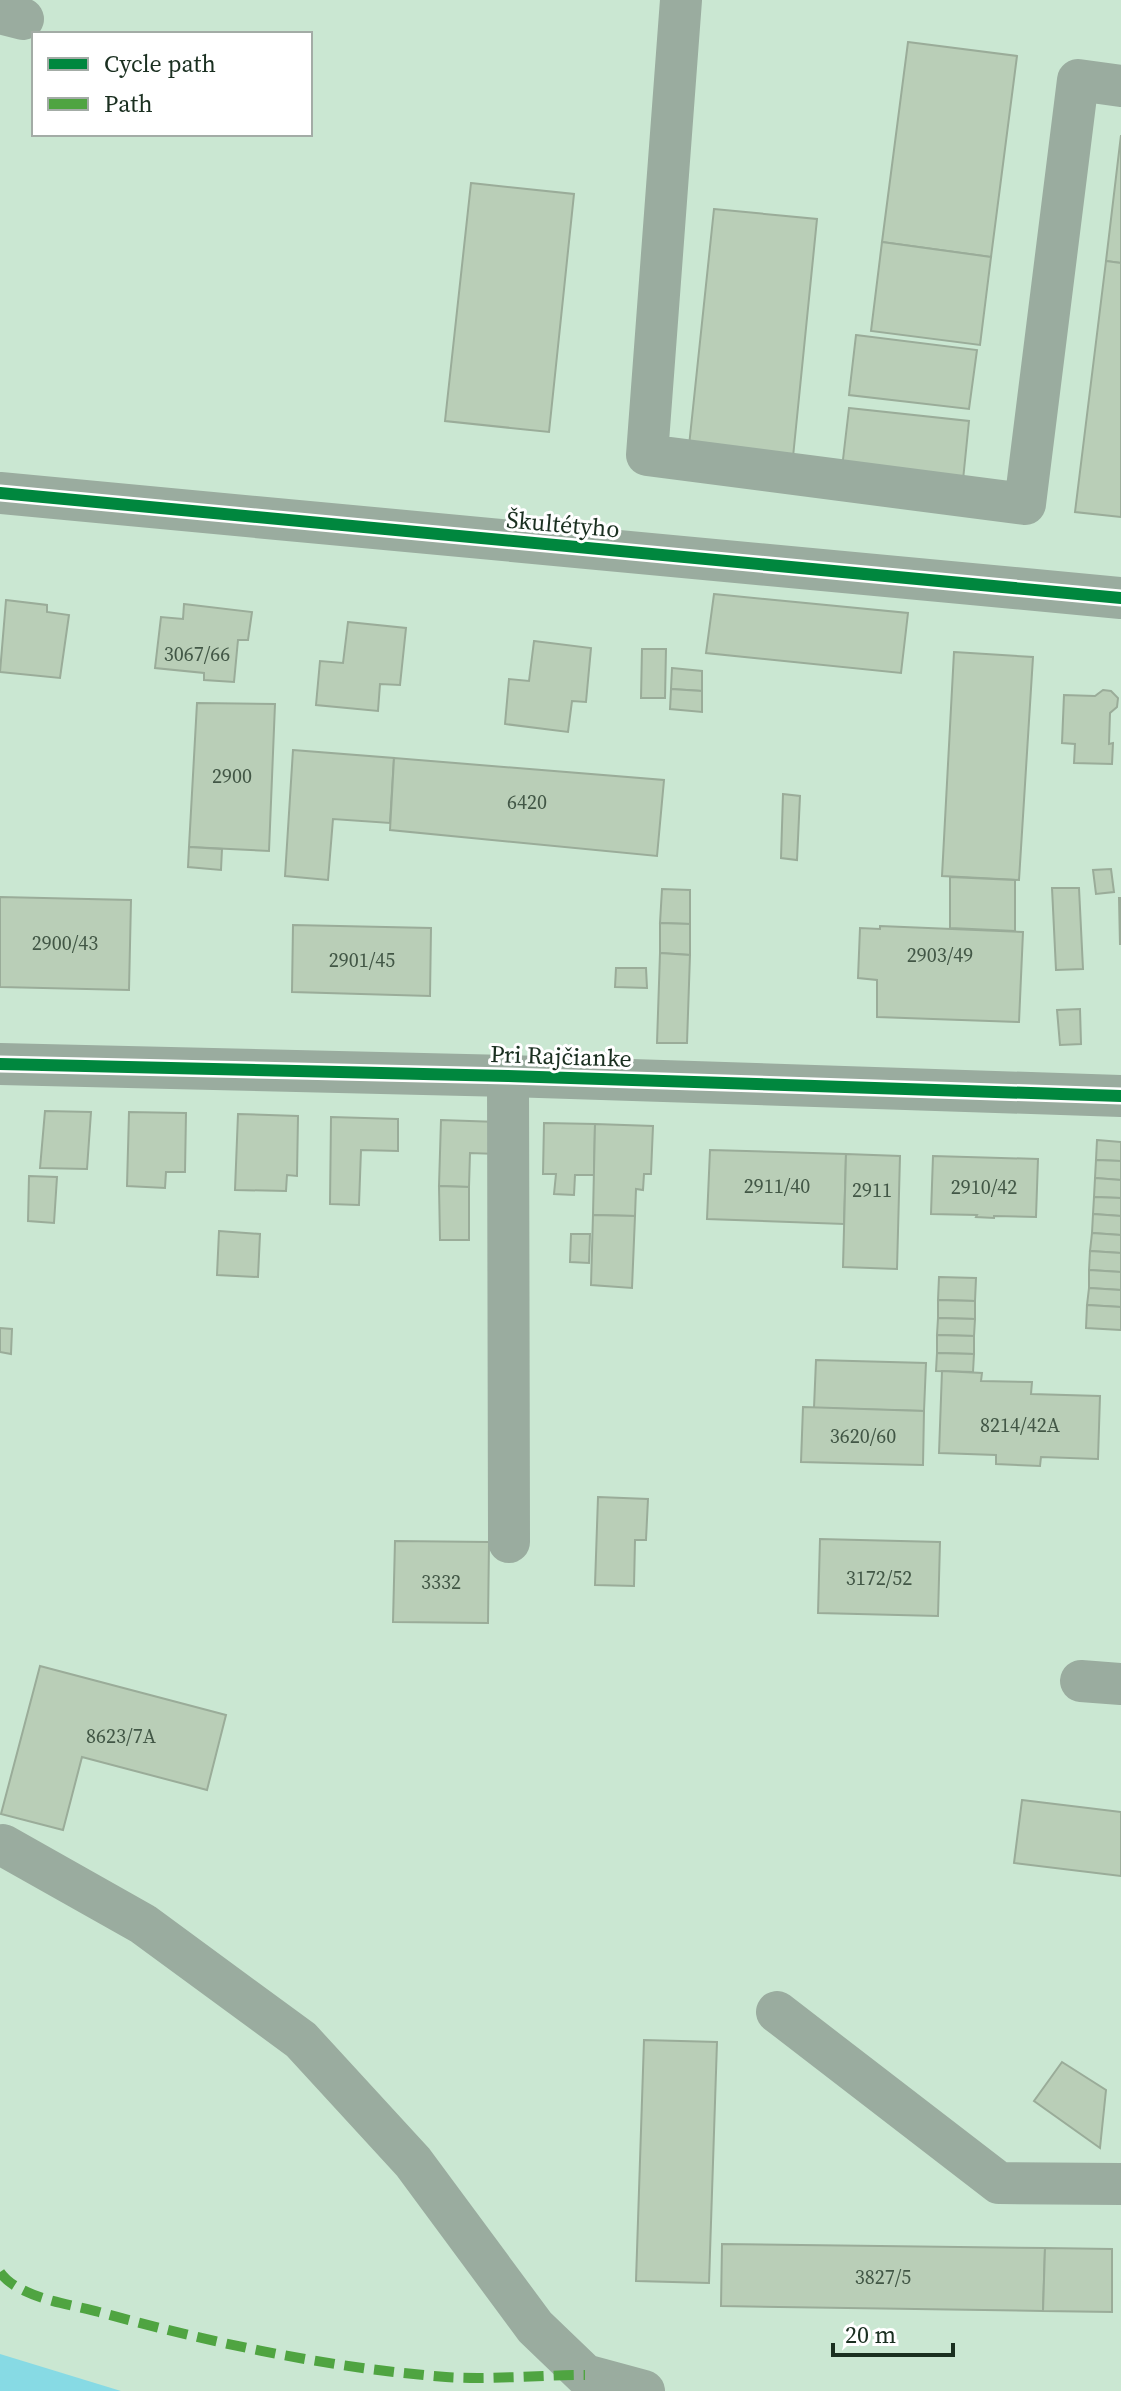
<svg xmlns="http://www.w3.org/2000/svg" width="1121" height="2391" font-family="'Source Serif 4',serif">
<style>
.water{fill:#87dae4}
.building{fill:#b9ceb7;stroke:#9aac99;stroke-width:2}
.lines{fill:none;stroke-linecap:round;stroke-linejoin:round}
.minor{stroke:#9aac9f;stroke-width:42}
.quiet{stroke:#4fa441;stroke-width:10;stroke-dasharray:20 10;stroke-linecap:butt}
.cycleway-casing{stroke:#fff;stroke-width:17}
.cycleway{stroke:#00873e;stroke-width:12}
.labels{text-anchor:middle;dominant-baseline:central;stroke-width:6;stroke-linejoin:round;paint-order:stroke}
.number-label{font-size:20px;fill:#425746}
.street-label{font-size:24px;fill:#1a2f20;stroke:#fff}
</style>
<rect width="100%" height="100%" fill="#cae7d2"/>
<!-- water -->
<path class="water" d="M 0,2354 L 121,2391 L 0,2391 Z"/>
<!-- building -->
<g class="building">
<path d="M 908,42 L 1017,56 L 991,257 L 882,242 Z"/>
<path d="M 1121,135 L 1121,263 L 1106,261 Z"/>
<path d="M 471,183 L 574,194 L 549,432 L 445,421 Z"/>
<path d="M 714,209 L 817,219 L 793,457 L 689,446 Z"/>
<path d="M 882,242 L 991,257 L 980,345 L 871,331 Z"/>
<path d="M 1106,261 L 1121,263 L 1121,517 L 1075,512 Z"/>
<path d="M 856,335 L 977,350 L 969,409 L 849,395 Z"/>
<path d="M 849,408 L 969,421 L 963,480 L 842,468 Z"/>
<path d="M 714,594 L 908,613 L 901,673 L 706,653 Z"/>
<path d="M 6,600 L 47,605 L 47,612 L 69,615 L 60,678 L 0,672 Z"/>
<path d="M 184,604 L 252,612 L 248,640 L 238,640 L 234,682 L 204,680 L 204,673 L 155,668 L 161,617 L 183,619 Z"/>
<path d="M 348,622 L 406,628 L 400,685 L 380,684 L 378,711 L 316,705 L 320,661 L 343,663 Z"/>
<path d="M 534,641 L 591,648 L 586,702 L 572,701 L 568,732 L 505,724 L 509,679 L 529,681 Z"/>
<path d="M 642,649 L 666,649 L 665,698 L 641,698 Z"/>
<path d="M 954,652 L 1033,657 L 1019,880 L 942,876 Z"/>
<path d="M 672,668 L 702,671 L 702,691 L 671,689 Z"/>
<path d="M 671,689 L 702,691 L 702,712 L 670,709 Z"/>
<path d="M 1103,690 L 1111,691 L 1118,698 L 1117,707 L 1110,713 L 1109,744 L 1113,743 L 1112,764 L 1074,763 L 1075,744 L 1062,743 L 1064,695 L 1095,696 Z"/>
<path d="M 197,703 L 275,704 L 269,851 L 189,847 Z"/>
<path d="M 293,750 L 394,758 L 390,823 L 333,819 L 328,880 L 285,876 Z"/>
<path d="M 394,758 L 664,780 L 657,856 L 390,830 Z"/>
<path d="M 783,794 L 800,796 L 797,860 L 781,858 Z"/>
<path d="M 189,847 L 222,849 L 221,870 L 188,867 Z"/>
<path d="M 1111,869 L 1114,892 L 1096,894 L 1093,870 Z"/>
<path d="M 950,877 L 1015,880 L 1015,931 L 950,928 Z"/>
<path d="M 1052,888 L 1079,888 L 1083,969 L 1056,970 Z"/>
<path d="M 662,889 L 690,890 L 690,924 L 660,923 Z"/>
<path d="M 0,897 L 131,900 L 129,990 L 0,987 Z"/>
<path d="M 1119,898 L 1121,898 L 1121,944 L 1120,944 Z"/>
<path d="M 660,923 L 690,924 L 690,955 L 660,953 Z"/>
<path d="M 293,925 L 431,928 L 430,996 L 292,992 Z"/>
<path d="M 880,926 L 1023,932 L 1019,1022 L 877,1017 L 877,980 L 858,978 L 860,928 L 880,929 Z"/>
<path d="M 660,953 L 690,955 L 687,1043 L 657,1043 Z"/>
<path d="M 616,968 L 646,968 L 647,988 L 615,987 Z"/>
<path d="M 1080,1009 L 1081,1044 L 1060,1045 L 1057,1010 Z"/>
<path d="M 45,1111 L 91,1112 L 87,1169 L 40,1168 Z"/>
<path d="M 129,1112 L 186,1113 L 185,1172 L 166,1172 L 165,1188 L 127,1186 Z"/>
<path d="M 238,1114 L 298,1116 L 297,1176 L 287,1175 L 286,1191 L 235,1190 Z"/>
<path d="M 331,1117 L 398,1119 L 398,1151 L 361,1150 L 359,1205 L 330,1204 Z"/>
<path d="M 441,1120 L 498,1122 L 497,1154 L 470,1153 L 469,1187 L 439,1186 Z"/>
<path d="M 544,1123 L 595,1124 L 594,1175 L 575,1175 L 574,1195 L 554,1194 L 556,1174 L 543,1174 Z"/>
<path d="M 595,1124 L 653,1126 L 651,1174 L 644,1174 L 643,1190 L 636,1189 L 635,1216 L 593,1215 Z"/>
<path d="M 1097,1140 L 1121,1142 L 1121,1161 L 1096,1160 Z"/>
<path d="M 710,1150 L 846,1154 L 844,1224 L 707,1219 Z"/>
<path d="M 846,1154 L 900,1156 L 897,1269 L 843,1267 Z"/>
<path d="M 933,1156 L 1038,1159 L 1036,1217 L 994,1216 L 994,1218 L 976,1217 L 977,1215 L 931,1214 Z"/>
<path d="M 1096,1160 L 1121,1161 L 1121,1180 L 1095,1178 Z"/>
<path d="M 29,1176 L 57,1177 L 54,1223 L 28,1221 Z"/>
<path d="M 1095,1178 L 1121,1180 L 1121,1198 L 1094,1197 Z"/>
<path d="M 439,1186 L 469,1187 L 469,1240 L 440,1240 Z"/>
<path d="M 1094,1197 L 1121,1198 L 1121,1216 L 1093,1214 Z"/>
<path d="M 1093,1214 L 1121,1216 L 1121,1235 L 1092,1233 Z"/>
<path d="M 593,1215 L 635,1216 L 632,1288 L 591,1285 Z"/>
<path d="M 219,1231 L 260,1234 L 258,1277 L 217,1275 Z"/>
<path d="M 1092,1233 L 1121,1235 L 1121,1253 L 1090,1251 Z"/>
<path d="M 571,1234 L 590,1234 L 589,1263 L 570,1262 Z"/>
<path d="M 1090,1251 L 1121,1253 L 1121,1272 L 1089,1270 Z"/>
<path d="M 1089,1270 L 1121,1272 L 1121,1290 L 1089,1288 Z"/>
<path d="M 939,1277 L 976,1278 L 975,1301 L 938,1300 Z"/>
<path d="M 1089,1288 L 1121,1290 L 1121,1307 L 1087,1305 Z"/>
<path d="M 938,1300 L 975,1301 L 975,1319 L 938,1318 Z"/>
<path d="M 1087,1305 L 1121,1307 L 1121,1330 L 1086,1328 Z"/>
<path d="M 938,1318 L 975,1319 L 974,1336 L 937,1335 Z"/>
<path d="M 0,1328 L 12,1329 L 11,1354 L 0,1352 Z"/>
<path d="M 937,1335 L 974,1336 L 974,1354 L 937,1353 Z"/>
<path d="M 937,1353 L 974,1354 L 973,1372 L 936,1371 Z"/>
<path d="M 816,1360 L 926,1363 L 924,1411 L 814,1408 Z"/>
<path d="M 942,1371 L 982,1373 L 981,1381 L 1032,1382 L 1031,1394 L 1100,1396 L 1098,1459 L 1041,1457 L 1040,1466 L 996,1464 L 996,1455 L 939,1453 Z"/>
<path d="M 803,1407 L 924,1411 L 923,1465 L 801,1462 Z"/>
<path d="M 598,1497 L 648,1499 L 646,1540 L 635,1540 L 634,1586 L 595,1585 Z"/>
<path d="M 820,1539 L 940,1542 L 938,1616 L 818,1613 Z"/>
<path d="M 395,1541 L 489,1542 L 488,1623 L 393,1622 Z"/>
<path d="M 40,1666 L 226,1715 L 207,1790 L 82,1757 L 63,1830 L 1,1814 Z"/>
<path d="M 1022,1800 L 1121,1812 L 1121,1876 L 1014,1863 Z"/>
<path d="M 644,2040 L 717,2042 L 709,2283 L 636,2281 Z"/>
<path d="M 1062,2062 L 1106,2090 L 1100,2148 L 1034,2101 Z"/>
<path d="M 722,2244 L 1045,2248 L 1043,2311 L 721,2306 Z"/>
<path d="M 1045,2248 L 1112,2249 L 1112,2312 L 1043,2311 Z"/>
</g>
<g class="lines">
<!-- minor -->
<g class="minor">
<path d="M 681,0 L 647,455 L 1025,504 L 1078,80 L 1121,86"/>
<path d="M 0,13 L 23,19"/>
<path d="M 0,493 L 1121,598"/>
<path d="M 0,1064 L 508,1076 L 1121,1096"/>
<path d="M 508,1076 L 509,1542"/>
<path d="M 1081,1681 L 1121,1684"/>
<path d="M 3,1845 L 143,1924 L 301,2040 L 413,2162 L 535,2327 L 585,2375 L 644,2391"/>
<path d="M 777,2012 L 999,2183 L 1121,2184"/>
</g>
<!-- quiet -->
<path class="quiet" d="M 0,2272 C 18,2298 70,2304 99,2312 C 212,2343 329,2368 446,2377 C 490,2380 540,2375 585,2375"/>
<!-- cycleway casing -->
<g class="cycleway-casing">
<g id="cycleway">
<path d="M 0,493 L 1121,598"/>
<path d="M 0,1064 L 508,1076 L 1121,1096"/>
</g>
</g>
<!-- cycleway -->
<use href="#cycleway" class="cycleway"/>
</g>
<g class="labels">
<!-- number labels -->
<g class="number-label">
<text x="197" y="654">3067/66</text>
<text x="232" y="776">2900</text>
<text x="527" y="802">6420</text>
<text x="65" y="943">2900/43</text>
<text x="940" y="955">2903/49</text>
<text x="362" y="960">2901/45</text>
<text x="777" y="1186">2911/40</text>
<text x="984" y="1187">2910/42</text>
<text x="872" y="1190">2911</text>
<text x="1020" y="1425">8214/42A</text>
<text x="863" y="1436">3620/60</text>
<text x="879" y="1578">3172/52</text>
<text x="441" y="1582">3332</text>
<text x="121" y="1736">8623/7A</text>
<text x="883" y="2277">3827/5</text>
</g>
<!-- street labels -->
<g class="street-label">
<text transform="translate(563 524) rotate(5)">Škultétyho</text>
<text transform="translate(561 1056) rotate(2)">Pri Rajčianke</text>
</g>
</g>
<!-- legend -->
<rect x="32" y="32" width="280" height="104" fill="#ffffff" stroke="#a3aca6" stroke-width="2"/>
<rect x="48" y="58" width="40" height="12" fill="#00873e" stroke="#a3aca6" stroke-width="2"/>
<text x="104" y="72" font-size="24" fill="#1a2f20">Cycle path</text>
<rect x="48" y="98" width="40" height="12" fill="#4fa441" stroke="#a3aca6" stroke-width="2"/>
<text x="104" y="112" font-size="24" fill="#1a2f20">Path</text>
<!-- scale -->
<path d="M833 2343v12h120v-12" fill="none" stroke="#1a2f20" stroke-width="4"/>
<text x="845" y="2343" font-size="24" fill="#1a2f20" stroke="#ffffff" stroke-width="6" paint-order="stroke">20 m</text>
</svg>
